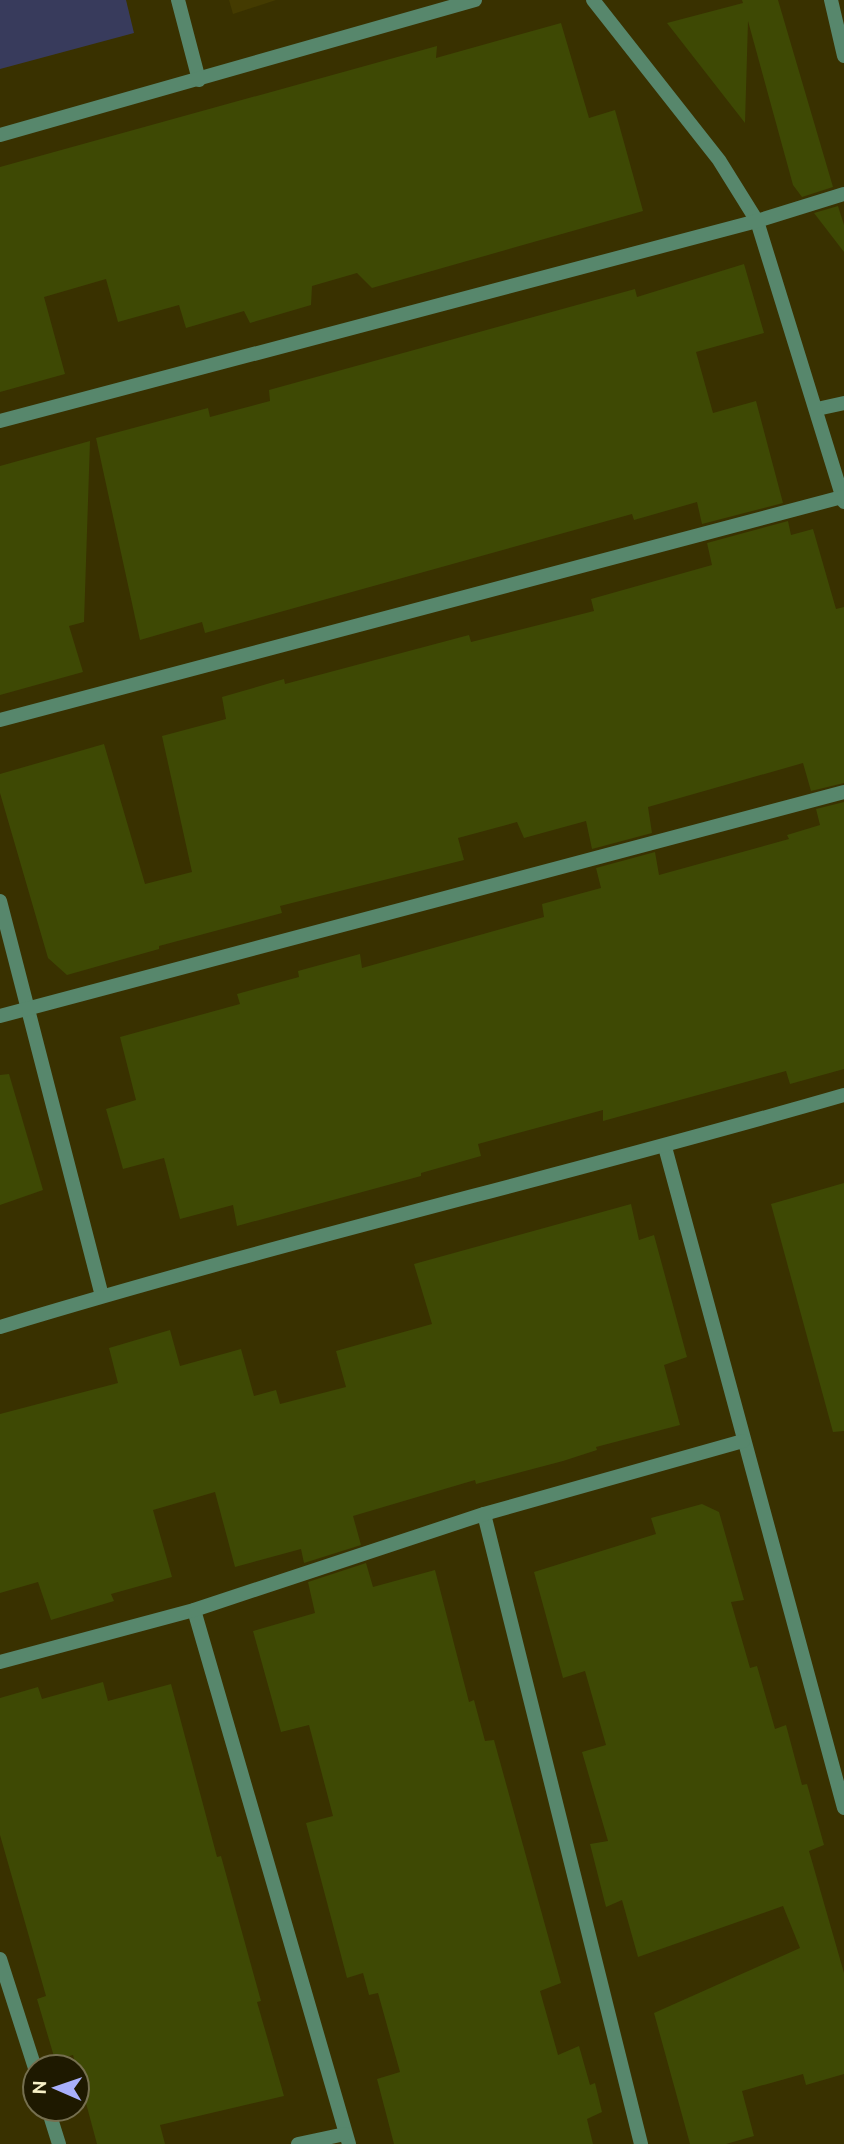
<svg xmlns="http://www.w3.org/2000/svg" width="844" height="2144" font-family="Ubuntu,sans-serif">
<style>
.built{fill:#443b01}
.green{fill:#383b5c}
.building{fill:#3e4904}
.lines{fill:none;stroke-linecap:round;stroke-linejoin:round}
.service{stroke:#57876c;stroke-width:14}
.minor{stroke:#57876c;stroke-width:14}
</style>
<rect width="100%" height="100%" fill="#393100"/>
<!-- built -->
<path class="built" d="M 229,0 L 276,0 L 233,14 Z"/>
<!-- green -->
<path class="green" d="M 0,0 L 126,0 L 134,33 L 0,69 Z"/>
<!-- building -->
<g class="building">
<path d="M 742,0 L 778,0 L 833,187 L 802,197 L 793,185 L 748,21 L 745,123 L 667,23 L 743,3 Z"/>
<path d="M 561,23 L 589,118 L 615,110 L 643,211 L 372,288 L 357,273 L 312,286 L 311,305 L 250,323 L 244,311 L 186,328 L 179,305 L 118,322 L 106,279 L 44,297 L 65,374 L 0,392 L 0,167 L 437,46 L 436,58 Z"/>
<path d="M 838,206 L 844,225 L 844,252 L 814,213 Z"/>
<path d="M 744,264 L 764,333 L 696,352 L 713,413 L 756,401 L 783,503 L 702,524 L 697,502 L 634,520 L 632,514 L 205,633 L 202,622 L 140,640 L 96,438 L 208,408 L 210,417 L 270,401 L 269,390 L 635,289 L 637,297 Z"/>
<path d="M 90,441 L 84,622 L 69,626 L 83,672 L 0,695 L 0,466 Z"/>
<path d="M 788,521 L 791,535 L 813,529 L 836,609 L 844,607 L 844,783 L 811,791 L 803,763 L 648,807 L 652,833 L 592,849 L 586,821 L 524,838 L 517,822 L 458,838 L 464,860 L 280,906 L 282,913 L 159,946 L 159,949 L 67,975 L 48,958 L 0,793 L 0,774 L 104,744 L 145,884 L 192,872 L 162,736 L 226,719 L 222,697 L 284,679 L 285,684 L 469,635 L 471,642 L 594,611 L 591,599 L 712,565 L 707,543 Z"/>
<path d="M 844,802 L 844,1069 L 790,1084 L 786,1071 L 603,1121 L 603,1110 L 478,1144 L 481,1156 L 421,1173 L 421,1176 L 237,1226 L 233,1205 L 180,1219 L 164,1158 L 123,1169 L 106,1109 L 136,1100 L 120,1037 L 240,1004 L 237,994 L 299,977 L 298,971 L 360,954 L 362,968 L 544,917 L 542,904 L 601,888 L 596,868 L 655,852 L 659,875 L 789,839 L 787,835 L 820,825 L 816,809 Z"/>
<path d="M 9,1074 L 43,1190 L 0,1205 L 0,1075 Z"/>
<path d="M 844,1183 L 844,1431 L 833,1432 L 771,1204 Z"/>
<path d="M 631,1204 L 639,1240 L 654,1235 L 687,1357 L 664,1365 L 680,1425 L 596,1447 L 597,1450 L 563,1461 L 476,1484 L 475,1480 L 353,1516 L 361,1545 L 304,1563 L 301,1549 L 235,1567 L 215,1492 L 153,1510 L 172,1577 L 111,1594 L 114,1601 L 51,1620 L 38,1582 L 0,1593 L 0,1414 L 118,1383 L 109,1348 L 170,1330 L 180,1366 L 241,1349 L 254,1396 L 276,1390 L 280,1404 L 346,1387 L 336,1351 L 432,1324 L 414,1264 Z"/>
<path d="M 702,1504 L 719,1512 L 744,1600 L 731,1602 L 750,1668 L 757,1666 L 775,1729 L 786,1725 L 802,1785 L 807,1784 L 824,1845 L 809,1851 L 844,1973 L 844,2074 L 806,2085 L 803,2074 L 742,2091 L 754,2136 L 726,2144 L 690,2144 L 654,2013 L 800,1948 L 783,1906 L 638,1957 L 622,1900 L 606,1907 L 590,1844 L 608,1841 L 582,1752 L 606,1745 L 585,1671 L 563,1678 L 534,1572 L 656,1534 L 651,1518 Z"/>
<path d="M 366,1563 L 373,1587 L 435,1570 L 469,1702 L 474,1700 L 485,1741 L 494,1740 L 561,1983 L 540,1991 L 558,2055 L 579,2046 L 590,2085 L 595,2083 L 602,2112 L 587,2119 L 593,2144 L 394,2144 L 377,2079 L 400,2072 L 378,1993 L 369,1995 L 363,1973 L 347,1978 L 306,1823 L 333,1816 L 309,1725 L 281,1732 L 253,1631 L 315,1613 L 308,1582 Z"/>
<path d="M 103,1682 L 108,1701 L 171,1684 L 217,1857 L 221,1856 L 261,2001 L 257,2002 L 284,2096 L 160,2125 L 165,2144 L 97,2144 L 73,2055 L 55,2060 L 37,1999 L 46,1996 L 0,1835 L 0,1698 L 38,1687 L 42,1699 Z"/>
</g>
<g class="lines">
<!-- service -->
<path class="service" d="M 817,409 L 844,403"/>
<!-- minor -->
<g class="minor">
<path d="M 178,0 L 199,80"/>
<path d="M 593,0 L 719,160 L 757,221 L 844,502"/>
<path d="M 831,0 L 844,56"/>
<path d="M 0,135 L 475,0"/>
<path d="M 0,421 L 757,221 L 844,194"/>
<path d="M 0,720 L 842,497"/>
<path d="M 0,901 L 102,1296"/>
<path d="M 0,1016 L 844,792"/>
<path d="M 665,1147 L 844,1808"/>
<path d="M 0,1327 C 279,1242 564,1176 844,1095"/>
<path d="M 484,1514 L 641,2144"/>
<path d="M 194,1610 L 349,2144"/>
<path d="M 0,1662 L 194,1610 L 484,1514 L 743,1441"/>
<path d="M 0,1959 L 35,2068"/>
<path d="M 48,2109 L 59,2144"/>
<path d="M 298,2144 L 345,2134"/>
</g>
</g>
<!-- north arrow -->
<g transform="translate(56 2088) rotate(272)"><circle r="33" fill="#1e1900" stroke="#756f4f" stroke-width="2"/>
<path d="M0-5L12 26L0 18L-12 26Z" fill="#a9b0fc"/>
<text y="-10" font-size="19" font-weight="bold" text-anchor="middle" fill="#f7f0c6">N</text>
</g>
</svg>
